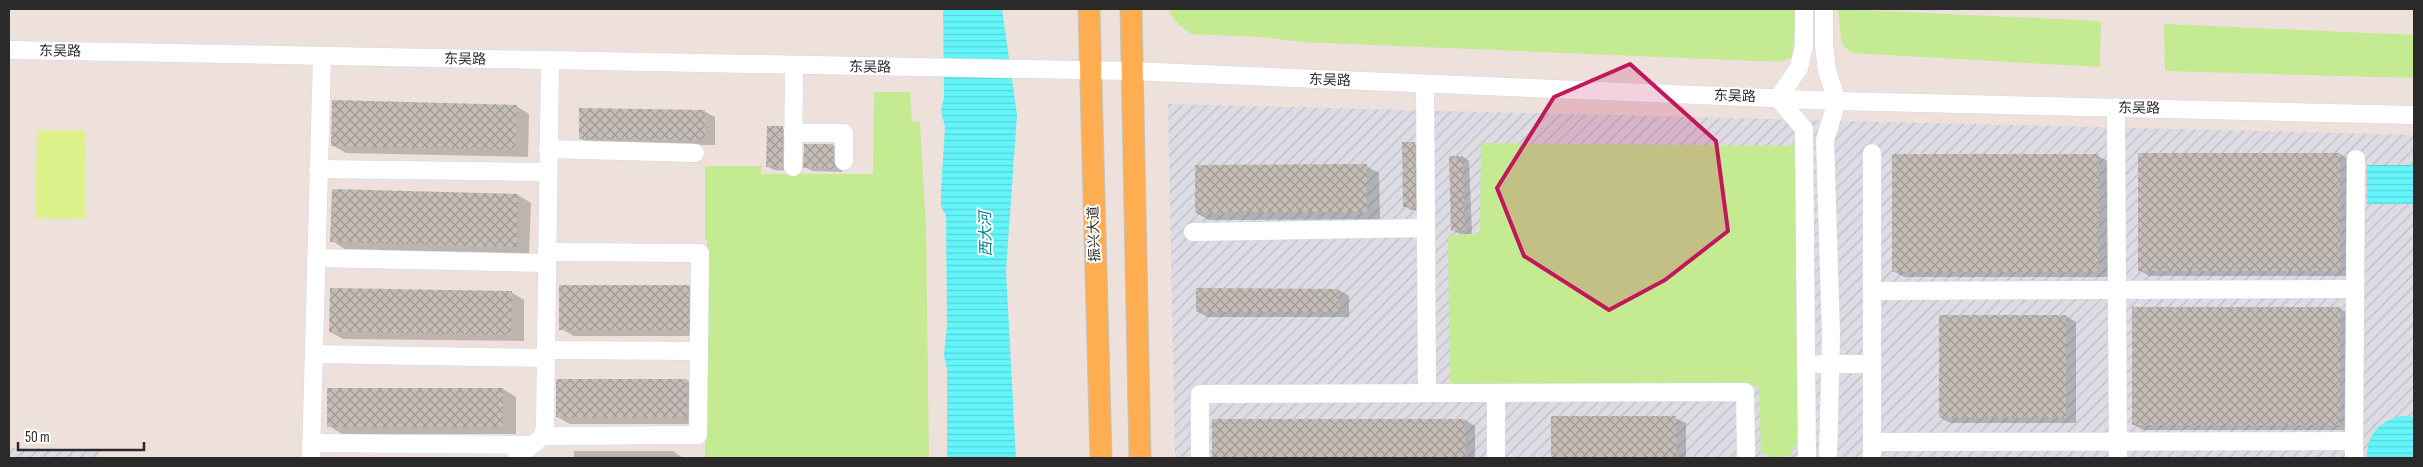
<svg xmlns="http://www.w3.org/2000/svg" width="2423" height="467" font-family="'Sofia Sans Condensed','Noto Sans SC',sans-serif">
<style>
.industrial{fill:url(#industrial-furrows)}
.grass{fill:#c4ea92}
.pitch{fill:#def28c}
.water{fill:url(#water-rules)}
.shadow{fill:#0003}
.building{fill:url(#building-cross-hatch)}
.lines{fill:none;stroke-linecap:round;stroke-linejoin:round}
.minor-casing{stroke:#d0d9e5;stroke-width:19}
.major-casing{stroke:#c3c3c3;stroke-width:23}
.minor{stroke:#fff;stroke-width:18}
.major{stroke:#fead50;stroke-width:21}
.marked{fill:#c2185b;fill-opacity:0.2;stroke:#c2185b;stroke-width:4;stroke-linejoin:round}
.labels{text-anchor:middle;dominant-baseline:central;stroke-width:4;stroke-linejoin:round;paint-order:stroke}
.street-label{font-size:14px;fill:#2a2a2a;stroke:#fff}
.water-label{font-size:15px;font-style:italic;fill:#038191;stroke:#fff}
</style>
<defs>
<pattern id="industrial-furrows" width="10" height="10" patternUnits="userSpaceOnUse" patternTransform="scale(1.25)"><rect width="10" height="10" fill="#dddce5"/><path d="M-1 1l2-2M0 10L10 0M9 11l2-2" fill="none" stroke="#bebdc5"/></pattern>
<pattern id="water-rules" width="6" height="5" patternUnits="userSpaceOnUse" patternTransform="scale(1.25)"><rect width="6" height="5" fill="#63f5fa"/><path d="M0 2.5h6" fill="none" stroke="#56d2d6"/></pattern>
<pattern id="building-cross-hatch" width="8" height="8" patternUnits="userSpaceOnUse" patternTransform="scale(1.25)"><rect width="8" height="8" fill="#c5bdb7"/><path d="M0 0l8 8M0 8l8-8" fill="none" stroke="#a09a95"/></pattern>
</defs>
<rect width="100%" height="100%" fill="#eee1db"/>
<!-- industrial -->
<g class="industrial">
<path d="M 1168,104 L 2414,135 L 2414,458 L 1175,458 Z"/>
<path d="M 9,448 L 99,450 L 99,458 L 9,458 Z"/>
</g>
<!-- grass -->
<g class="grass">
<path d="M 1171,9 L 1797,9 L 1792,57 L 1781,62 L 1302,42 L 1262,37 L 1192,34 L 1178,24 L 1170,14 Z"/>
<path d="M 1838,9 L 2101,21 L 2100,67 L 1852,53 L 1842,44 Z"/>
<path d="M 2164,24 L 2414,35 L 2414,78 L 2165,71 Z"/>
<path d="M 874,92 L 910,92 L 912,121 L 920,122 L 926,227 L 929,458 L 705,458 L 707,240 L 705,240 L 705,166 L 762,166 L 761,174 L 873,174 Z"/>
<path d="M 1481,143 L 1796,146 L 1799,440 L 1790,456 L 1773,458 L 1761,452 L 1759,386 L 1450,386 L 1448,236 L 1480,233 Z"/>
</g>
<!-- pitch -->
<path class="pitch" d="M 37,130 L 86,131 L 85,219 L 35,218 Z"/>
<!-- water -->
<g class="water">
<path d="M 943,9 L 1002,9 L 1017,115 L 1006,271 L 1016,458 L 947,458 L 947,369 L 944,355 L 947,325 L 946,215 L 941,207 L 941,192 L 945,127 L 941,111 L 944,97 Z"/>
<rect x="2367" y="165" width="47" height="39"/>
<path d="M 2402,416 L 2414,417 L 2414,458 L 2367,458 C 2367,434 2379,421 2402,416 Z"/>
</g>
<!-- shadow -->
<g class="shadow">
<path d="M 516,106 L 529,114 L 528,157 L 346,153 L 332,145 Z"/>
<path d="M 704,111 L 715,117 L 715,145 L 590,144 L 580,138 Z"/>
<path d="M 782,128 L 789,132 L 789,171 L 774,170 L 767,166 Z"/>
<path d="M 1414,144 L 1421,148 L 1422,210 L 1411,210 L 1404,206 Z"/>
<path d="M 805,145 L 833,145 L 840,149 L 842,172 L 812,171 L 805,167 Z"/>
<path d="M 2139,154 L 2340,154 L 2350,160 L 2350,276 L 2149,276 L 2139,270 Z"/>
<path d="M 2098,156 L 2109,162 L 2109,277 L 1904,277 L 1893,271 Z"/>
<path d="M 1463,157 L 1469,161 L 1472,234 L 1460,234 L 1453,230 Z"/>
<path d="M 1366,166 L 1379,173 L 1380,219 L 1209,220 L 1196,213 Z"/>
<path d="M 518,195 L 531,203 L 529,254 L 345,249 L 332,241 Z"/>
<path d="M 689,286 L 702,294 L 701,336 L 574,336 L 561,329 Z"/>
<path d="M 1339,290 L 1349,296 L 1349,317 L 1207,317 L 1197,311 Z"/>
<path d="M 511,292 L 524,300 L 524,341 L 343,339 L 330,332 Z"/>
<path d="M 2133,309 L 2340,309 L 2350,314 L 2350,430 L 2143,430 L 2133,424 Z"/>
<path d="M 2066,316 L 2076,322 L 2076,423 L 1950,423 L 1940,417 Z"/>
<path d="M 558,380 L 687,380 L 700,388 L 700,424 L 570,424 L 557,417 Z"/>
<path d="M 503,389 L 516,397 L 516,434 L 342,434 L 329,426 Z"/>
<path d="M 1552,418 L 1675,418 L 1686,423 L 1686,458 L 1552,458 Z"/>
<path d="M 1214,420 L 1465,420 L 1475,426 L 1475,458 L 1214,458 Z"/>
<path d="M 574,451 L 673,451 L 683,458 L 574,458 Z"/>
</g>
<!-- building -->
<g class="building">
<path d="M 332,100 L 517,105 L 515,150 L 331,146 Z"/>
<path d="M 579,108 L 705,110 L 705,140 L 579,139 Z"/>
<path d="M 767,126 L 783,126 L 782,168 L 766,167 Z"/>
<path d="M 1402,142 L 1415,142 L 1415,207 L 1403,207 Z"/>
<path d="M 804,144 L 833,144 L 833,161 L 836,169 L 803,168 Z"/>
<rect x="2138" y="153" width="202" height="118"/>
<rect x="1892" y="154" width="207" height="118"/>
<path d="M 1449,156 L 1463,156 L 1465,230 L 1451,231 Z"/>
<path d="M 1367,164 L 1367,212 L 1195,213 L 1195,165 Z"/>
<path d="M 332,189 L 518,194 L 517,247 L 330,242 Z"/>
<rect x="559" y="285" width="130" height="45"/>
<path d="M 330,288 L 512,291 L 511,335 L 329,332 Z"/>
<path d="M 1196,288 L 1339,289 L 1339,312 L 1196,312 Z"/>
<rect x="2132" y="307" width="208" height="118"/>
<rect x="1939" y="315" width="127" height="103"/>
<rect x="556" y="379" width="131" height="38"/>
<rect x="327" y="388" width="176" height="39"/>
<rect x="1551" y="416" width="125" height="42"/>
<rect x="1212" y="419" width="253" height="39"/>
</g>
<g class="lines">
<!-- minor casing -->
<g class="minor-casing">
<g id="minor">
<path d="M 1804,9 L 1804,46 L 1799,68 L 1778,98 L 1804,129 L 1807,458"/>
<path d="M 1824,9 L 1824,45 L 1827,71 L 1837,101 L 1825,140 L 1831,335 L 1828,458"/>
<path d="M 9,50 L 1131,71 L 1837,101 L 2414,115"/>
<path d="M 1425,84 L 1426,228"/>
<path d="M 2116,107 L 2118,458"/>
<path d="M 793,133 L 844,133 L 844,161"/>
<path d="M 548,149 L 695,153"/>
<path d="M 1872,153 L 1872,458"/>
<path d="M 793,167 L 794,66"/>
<path d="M 318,169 L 548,172"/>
<path d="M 1193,232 L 1426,228 L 1427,393"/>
<path d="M 316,258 L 547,263"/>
<path d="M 1872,291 L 2355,289"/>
<path d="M 545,350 L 699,351"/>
<path d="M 314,354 L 545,358"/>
<path d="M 1819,364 L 1872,364"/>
<path d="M 1496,393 L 1496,458"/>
<path d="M 543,436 L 698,435 L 700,253 L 547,252"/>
<path d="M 1872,442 L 2354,441"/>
<path d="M 311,443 L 532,445"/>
<path d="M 311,458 L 322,56"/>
<path d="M 517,458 L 543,436 L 545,425 L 550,61"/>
<path d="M 1200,458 L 1200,394 L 1745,392 L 1746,458"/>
<path d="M 2354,458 L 2356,159"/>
</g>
</g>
<!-- major casing -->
<g class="major-casing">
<g id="major">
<path d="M 1089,9 L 1101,458"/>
<path d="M 1131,9 L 1140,458"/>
</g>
</g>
<!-- minor -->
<use href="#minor" class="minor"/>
<!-- major -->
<use href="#major" class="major"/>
</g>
<!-- marked area -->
<path class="marked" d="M 1630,64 L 1716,141 L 1728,231 L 1665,280 L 1609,310 L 1524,256 L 1497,188 L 1554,97 Z"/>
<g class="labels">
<!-- street labels -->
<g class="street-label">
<text transform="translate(60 51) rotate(1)">东吴路</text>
<text transform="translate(465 59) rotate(1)">东吴路</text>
<text transform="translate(870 67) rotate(1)">东吴路</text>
<text transform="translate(1330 80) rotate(2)">东吴路</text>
<text transform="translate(1735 96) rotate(2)">东吴路</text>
<text transform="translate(2139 108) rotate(1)">东吴路</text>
<text transform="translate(1094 234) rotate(-92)">振兴大道</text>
</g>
<!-- water labels -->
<g class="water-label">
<text transform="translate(986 234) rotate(-91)">西大河</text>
</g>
</g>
<!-- border -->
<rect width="2423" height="467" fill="none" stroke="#2a2a2a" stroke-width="20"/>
<!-- scale -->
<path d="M18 442v8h126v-8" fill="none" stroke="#2a2a2a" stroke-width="2.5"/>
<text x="25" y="442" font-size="15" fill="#2a2a2a" stroke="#ffffff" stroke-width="4" paint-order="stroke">50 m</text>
</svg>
